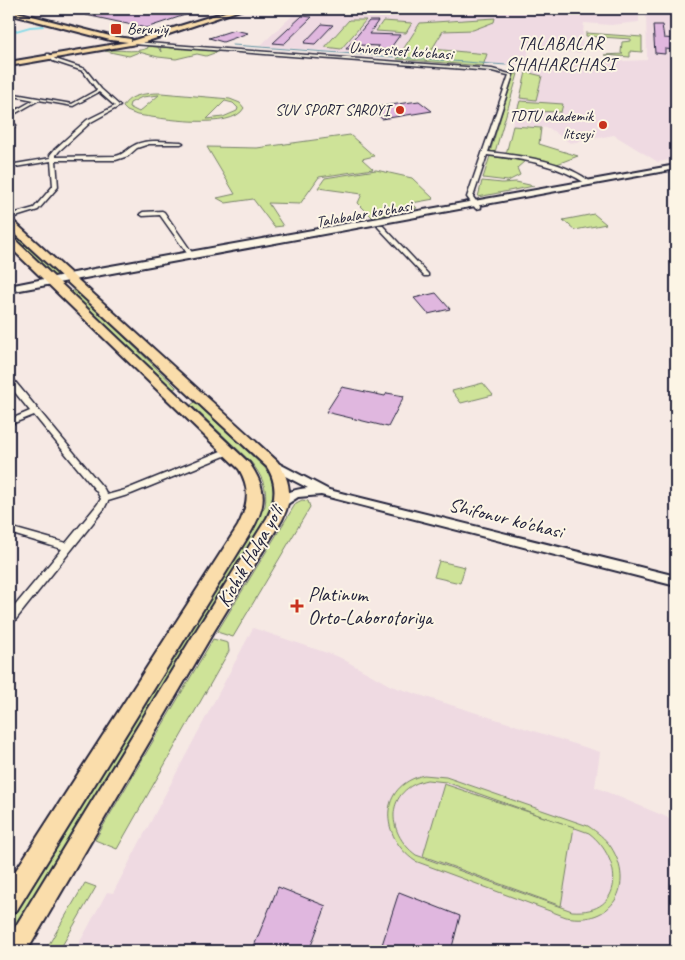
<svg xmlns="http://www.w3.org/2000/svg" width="685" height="960" font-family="Caveat,sans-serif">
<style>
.built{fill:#efdae2}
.green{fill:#cee398;stroke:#78826a;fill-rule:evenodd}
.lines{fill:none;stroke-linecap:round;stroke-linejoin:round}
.stream{stroke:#6191a3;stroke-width:1}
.canal{fill:#8bdbe8;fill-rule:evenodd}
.building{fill:#e0b7df;stroke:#22223b}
.minor-casing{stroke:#22223b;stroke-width:3}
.tertiary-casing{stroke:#22223b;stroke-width:4}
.secondary-casing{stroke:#22223b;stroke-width:4}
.primary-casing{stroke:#22223b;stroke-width:4}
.trunk-casing{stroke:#22223b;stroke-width:4}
.minor{fill:#fcf5e5;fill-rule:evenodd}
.tertiary{fill:#fcf5e5;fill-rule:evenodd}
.secondary{fill:#fcf5e5;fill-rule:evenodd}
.primary{fill:#faddab;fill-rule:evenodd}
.trunk{fill:#faddab;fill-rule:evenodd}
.poi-dot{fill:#c8321e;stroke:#fcf5e5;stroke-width:2}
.labels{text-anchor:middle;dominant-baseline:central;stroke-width:4;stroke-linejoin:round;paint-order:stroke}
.far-poi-label{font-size:16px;fill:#22223b;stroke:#fcf5e5;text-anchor:end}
.far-street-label{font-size:16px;fill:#22223b;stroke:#fcf5e5}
.far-neighbourhood-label{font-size:18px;letter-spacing:1px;fill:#22223b;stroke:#fcf5e5}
.street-label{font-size:20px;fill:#22223b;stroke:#fcf5e5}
.poi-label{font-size:20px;fill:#22223b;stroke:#fcf5e5;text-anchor:start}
</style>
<rect width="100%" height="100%" fill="#f6e9e4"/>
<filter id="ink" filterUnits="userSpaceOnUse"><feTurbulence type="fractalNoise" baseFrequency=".02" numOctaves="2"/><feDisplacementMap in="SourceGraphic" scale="10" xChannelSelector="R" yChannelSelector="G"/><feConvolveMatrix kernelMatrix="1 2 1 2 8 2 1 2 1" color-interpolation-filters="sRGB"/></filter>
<g filter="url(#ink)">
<!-- built -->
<g class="built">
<path d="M 319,9 L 639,9 L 639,22 L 611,25 L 584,23 L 581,53 L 529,49 L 525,66 L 260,46 L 293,15 L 314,14 Z"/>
<path d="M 646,9 L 676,9 L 676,159 L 658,162 L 614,135 L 570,143 L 549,128 L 512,125 L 527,68 L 580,63 L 647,60 Z"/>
<path d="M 253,628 L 339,657 L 391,686 L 600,752 L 595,787 L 676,821 L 676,894 L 671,951 L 75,951 L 107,892 L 113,893 Z"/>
</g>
<!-- green -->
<g class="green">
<path d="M 495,18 L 494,22 L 473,30 L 443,31 L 432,49 L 487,54 L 483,66 L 397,59 L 420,23 Z"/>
<path d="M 349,20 L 366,20 L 341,49 L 325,47 Z"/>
<path d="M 383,21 L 412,23 L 406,33 L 376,31 Z"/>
<path d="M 586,33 L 642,37 L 642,52 L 630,51 L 630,57 L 604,55 L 623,54 L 621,53 L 622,42 L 631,41 L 631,39 L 586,36 Z"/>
<path d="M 147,46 L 158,47 L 161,52 L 160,47 L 220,51 L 206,56 L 197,54 L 176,59 L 158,57 L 139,52 L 129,56 L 105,51 C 118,48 132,54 148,48 Z"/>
<path d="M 526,72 L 542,76 L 536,100 L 520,98 Z"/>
<path d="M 514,74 L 518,74 L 495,152 L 490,152 Z"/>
<path d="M 161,93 L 230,99 L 240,103 L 244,108 C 232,131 159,118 137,115 L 127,111 L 123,107 C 128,94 149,93 161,93 ZM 159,95 L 139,112 L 129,107 L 130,103 L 142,97 ZM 225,101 L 233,103 L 238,108 L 237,111 L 223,117 L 207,119 Z"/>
<path d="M 520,101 L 563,104 L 561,112 L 517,111 Z"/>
<path d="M 513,126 L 541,128 L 539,144 L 578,156 L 557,164 L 506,154 Z"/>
<path d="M 350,135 L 374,156 L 362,159 L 373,169 L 319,177 L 300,204 L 268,203 L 283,226 L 274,227 L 253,199 L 226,203 L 217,198 L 235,194 L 207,147 L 257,148 Z"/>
<path d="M 490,156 L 525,161 L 517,168 L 520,175 L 508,181 L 483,178 Z"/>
<path d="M 376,170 L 412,178 L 434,199 L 412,203 L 417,208 L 372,217 L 358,203 L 362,194 L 318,188 L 325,178 Z"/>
<path d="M 482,181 L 502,183 L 516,182 L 534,186 L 478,197 Z"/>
<path d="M 594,214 L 606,224 L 575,230 L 563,220 Z"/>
<path d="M 9,228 L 60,275 L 55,277 L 9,233 Z"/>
<path d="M 75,290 L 176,387 L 176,388 L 172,389 L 70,292 Z"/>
<path d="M 483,383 L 493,395 L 461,403 L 452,391 Z"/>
<path d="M 195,402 L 265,468 C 276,485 275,493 273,512 L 9,941 L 9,922 L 265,506 C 268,488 262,476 251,462 L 191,405 Z"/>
<path d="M 302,500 L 308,501 L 310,507 L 233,637 L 217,632 L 296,503 Z"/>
<path d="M 439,561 L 465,567 L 460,583 L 434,577 Z"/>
<path d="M 213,639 L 228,643 L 229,651 L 117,849 L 95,840 Z"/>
<path d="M 424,775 L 446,777 L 588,826 C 597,832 605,838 611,847 C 636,886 612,926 566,917 L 415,861 C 380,837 377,786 424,775 ZM 427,780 L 446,782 L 589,833 C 623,859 626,915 572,911 L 416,855 C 385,832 385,789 427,780 Z"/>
<path d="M 444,784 L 574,827 L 561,906 L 423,856 Z"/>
<path d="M 85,883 L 96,887 L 59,951 L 45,951 Z"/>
</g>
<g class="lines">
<!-- stream -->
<g class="stream">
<path d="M 233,45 L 394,57"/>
<path d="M 397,57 L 506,65"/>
</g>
<!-- canal -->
<path class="canal" d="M 43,25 L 44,27 L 30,28 L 9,34 L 9,32 L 30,26 Z"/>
</g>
<!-- building -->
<g class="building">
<path d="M 110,9 L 170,9 L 191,13 L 146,28 L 86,15 Z"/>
<path d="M 302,16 L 312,17 L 284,44 L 273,43 Z"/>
<path d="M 369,21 L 378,21 L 369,34 L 400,35 L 389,50 L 377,49 L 379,46 L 359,45 L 356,49 L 346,49 Z"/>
<path d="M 322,24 L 333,25 L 315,44 L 304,43 Z"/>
<path d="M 653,25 L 662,25 L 664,38 L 676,39 L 676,50 L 665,49 L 665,54 L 655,53 Z"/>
<path d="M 234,30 L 248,33 L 223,42 L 209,38 Z"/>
<path d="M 419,101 L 432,111 L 382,119 L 369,108 Z"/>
<path d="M 436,293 L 450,309 L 428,314 L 414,298 Z"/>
<path d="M 342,387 L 385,396 L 387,393 L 404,396 L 388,427 L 326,412 Z"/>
<path d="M 278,887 L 326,906 L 309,951 L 252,951 Z"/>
<path d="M 399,892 L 460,916 L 451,951 L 380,951 Z"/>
</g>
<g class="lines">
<!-- minor casing -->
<g class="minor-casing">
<g id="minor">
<path d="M 134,42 L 492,69 L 513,75 L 488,152 C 522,156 564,160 592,183 L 587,184 C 556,164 523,159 487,155 L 473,197 L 481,208 L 476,209 L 467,197 L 509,75 L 508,75 L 492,71 L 133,44 Z"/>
<path d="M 47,54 L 49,54 L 55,59 L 85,69 L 101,89 L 120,106 L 91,122 L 59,151 L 56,155 L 56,157 L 116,156 C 124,154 126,150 133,146 C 146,138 166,142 181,142 L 183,143 L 181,144 L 149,144 L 137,148 L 128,156 L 116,160 L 56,160 L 58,187 L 38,210 L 9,219 L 9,215 L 34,208 L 53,186 L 51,161 L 9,168 L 9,165 L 51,158 L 50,155 L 55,149 L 87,120 L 115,106 L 99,92 L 73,106 L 39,100 L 9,117 L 9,114 L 34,100 L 9,95 L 9,93 L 72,104 L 97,90 L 83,71 L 53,61 L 47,56 Z"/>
<path d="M 9,124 L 16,125 L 16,126 L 14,127 L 9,126 Z"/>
<path d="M 9,141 L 12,141 L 12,142 L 9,143 Z"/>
<path d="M 162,211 L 164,212 L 193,254 L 193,256 L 189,256 L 160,215 L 143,216 L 140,214 L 143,212 Z"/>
<path d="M 378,225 L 382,225 L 428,274 L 428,276 L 424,276 L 378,227 Z"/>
<path d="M 9,378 L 12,378 L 104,489 L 107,495 L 125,490 L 226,449 L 232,449 L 233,451 L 232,453 L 131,494 L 108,501 L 104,509 L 13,623 L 9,624 L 9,613 L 62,549 L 9,533 L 9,527 L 66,543 L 97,505 L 101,499 L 97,492 L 34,415 L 9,425 L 9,420 L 30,411 L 9,385 Z"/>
</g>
</g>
<!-- tertiary casing -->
<g class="tertiary-casing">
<path id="tertiary" d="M 272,460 L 329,490 L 676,576 L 676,586 L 321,495 L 298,497 L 286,505 L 278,505 L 276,502 C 284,492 296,489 308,488 L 268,467 L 266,464 Z"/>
</g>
<!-- secondary casing -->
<g class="secondary-casing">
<path id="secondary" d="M 676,165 L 676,169 L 9,292 L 9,286 L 94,269 Z"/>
</g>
<!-- primary casing -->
<g class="primary-casing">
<path id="primary" d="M 235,9 L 243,9 L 142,43 L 9,66 L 9,62 L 128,42 L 110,40 L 9,14 L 9,10 L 110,36 L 131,39 L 131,41 Z"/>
</g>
<!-- trunk casing -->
<g class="trunk-casing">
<g id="trunk">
<path d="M 9,220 L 13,221 L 277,461 C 291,481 293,498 282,520 L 211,636 L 27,951 L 9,951 L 9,937 L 199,626 L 267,518 C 276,501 278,484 267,467 L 9,228 Z"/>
<path d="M 9,237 L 13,238 L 249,463 C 267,489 267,504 251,532 L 17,910 L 9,914 L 9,881 L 238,526 C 248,506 251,489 239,469 L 9,246 Z"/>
</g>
</g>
<!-- minor -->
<use href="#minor" class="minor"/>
<!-- tertiary -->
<use href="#tertiary" class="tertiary"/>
<!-- secondary -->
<use href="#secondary" class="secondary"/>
<!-- primary -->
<use href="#primary" class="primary"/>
<!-- trunk -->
<use href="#trunk" class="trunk"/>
</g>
</g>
<!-- markers -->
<g class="poi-dot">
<rect x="110" y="23" width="12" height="12" rx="2.5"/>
<circle cx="400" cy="110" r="5"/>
<circle cx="603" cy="125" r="5"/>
<path d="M294.5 598.5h5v5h5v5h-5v5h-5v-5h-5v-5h5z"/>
</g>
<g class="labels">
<!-- far-poi labels -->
<g class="far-poi-label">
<text x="127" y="29" text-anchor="start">Beruniy</text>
<text x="390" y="110">SUV SPORT SAROYI</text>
<text x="593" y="116">TDTU akademik<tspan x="593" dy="18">litseyi</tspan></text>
</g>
<!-- far-street labels -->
<g class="far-street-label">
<text transform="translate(401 51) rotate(4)">Universitet ko'chasi</text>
<text transform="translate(364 214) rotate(-10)">Talabalar ko'chasi</text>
</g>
<!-- far-neighbourhood labels -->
<g class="far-neighbourhood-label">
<text x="561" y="43">TALABALAR<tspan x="561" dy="21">SHAHARCHASI</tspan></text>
</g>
<!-- street labels -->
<g class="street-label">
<text transform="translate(506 518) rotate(14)">Shifonur ko'chasi</text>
<text transform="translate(250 556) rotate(-60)">Kichik Halqa yo'li</text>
</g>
<!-- poi labels -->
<g class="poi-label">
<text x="308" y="594">Platinum<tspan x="308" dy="23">Orto-Laborotoriya</tspan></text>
</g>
</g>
<!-- margin -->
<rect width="685" height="960" fill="none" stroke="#fcf5e5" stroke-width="30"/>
<rect x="15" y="15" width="655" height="930" fill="none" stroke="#22223b" stroke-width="2" filter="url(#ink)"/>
</svg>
